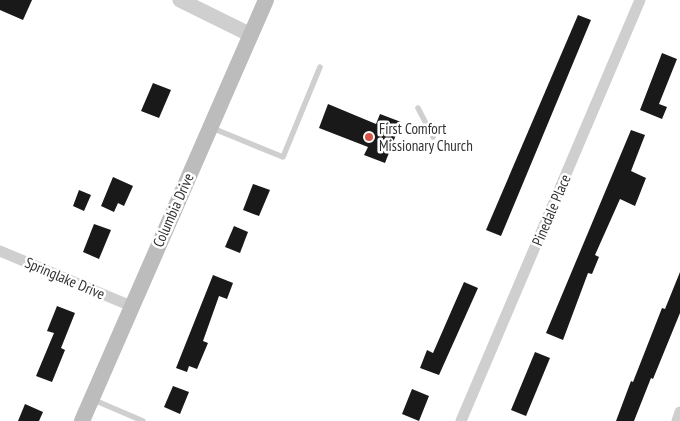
<svg xmlns="http://www.w3.org/2000/svg" width="680" height="421" font-family="'PT Sans Narrow',sans-serif">
<style>
.building{fill:#191919}
.lines{fill:none;stroke-linecap:round;stroke-linejoin:round}
.service{stroke:#cfcfcf;stroke-width:5.5}
.minor{stroke:#cfcfcf;stroke-width:11}
.tertiary{stroke:#cfcfcf;stroke-width:15}
.secondary{stroke:#bcbcbc;stroke-width:16}
.poi-dot{fill:#d55649;stroke:#fff;stroke-width:2}
.labels{text-anchor:middle;dominant-baseline:central;stroke-width:5;stroke-linejoin:round;paint-order:stroke}
.poi-label{font-size:15px;fill:#323232;stroke:#fff;text-anchor:start}
.street-label{font-size:15px;fill:#323232;stroke:#fff}
</style>
<rect width="100%" height="100%" fill="#fff"/>
<!-- building -->
<g class="building">
<path d="M 0,0 L 32,0 L 23,20 L 0,10 Z"/>
<path d="M 578,15 L 591,20 L 501,236 L 486,230 Z"/>
<path d="M 662,53 L 677,59 L 659,104 L 667,107 L 662,119 L 640,110 Z"/>
<path d="M 153,83 L 171,90 L 159,118 L 141,111 Z"/>
<path d="M 328,104 L 376,124 L 380,114 L 401,122 L 385,163 L 364,155 L 368,147 L 319,128 Z"/>
<path d="M 631,130 L 645,135 L 631,171 L 646,178 L 635,206 L 620,199 L 595,255 L 599,257 L 592,274 L 588,273 L 563,340 L 546,333 Z"/>
<path d="M 113,177 L 133,186 L 124,206 L 118,203 L 114,212 L 101,206 Z"/>
<path d="M 253,184 L 270,190 L 259,216 L 243,210 Z"/>
<path d="M 79,190 L 91,195 L 84,211 L 73,206 Z"/>
<path d="M 94,224 L 111,230 L 99,259 L 83,252 Z"/>
<path d="M 234,226 L 248,232 L 240,253 L 225,247 Z"/>
<path d="M 680,272 L 680,313 L 653,379 L 651,378 L 634,421 L 616,421 L 631,381 L 633,382 L 662,308 L 665,309 Z"/>
<path d="M 213,275 L 233,283 L 227,299 L 219,296 L 203,341 L 208,343 L 197,369 L 189,366 L 187,372 L 176,368 Z"/>
<path d="M 464,282 L 478,288 L 439,375 L 420,368 L 427,350 L 433,353 Z"/>
<path d="M 57,306 L 75,313 L 61,348 L 65,350 L 52,382 L 36,376 L 54,333 L 47,331 Z"/>
<path d="M 535,352 L 550,358 L 526,416 L 511,410 Z"/>
<path d="M 173,386 L 189,392 L 180,414 L 164,407 Z"/>
<path d="M 412,389 L 429,396 L 419,421 L 402,414 Z"/>
<path d="M 25,404 L 43,412 L 39,421 L 18,421 Z"/>
</g>
<g class="lines">
<!-- service -->
<g class="service">
<path d="M 418,108 L 433,137"/>
<path d="M 212,128 L 283,157 L 320,67"/>
<path d="M 94,400 L 143,421"/>
</g>
<!-- minor -->
<g class="minor">
<path d="M 0,251 L 131,306"/>
<path d="M 461,421 L 640,0"/>
<path d="M 677,421 L 680,412"/>
</g>
<!-- tertiary -->
<path class="tertiary" d="M 180,0 L 251,35"/>
<!-- secondary -->
<path class="secondary" d="M 82,421 L 266,0"/>
</g>
<!-- markers -->
<circle class="poi-dot" cx="369" cy="137" r="5"/>
<g class="labels">
<!-- poi labels -->
<g class="poi-label">
<text x="379" y="128">First Comfort<tspan x="379" dy="17">Missionary Church</tspan></text>
</g>
<!-- street labels -->
<g class="street-label">
<text transform="translate(173 210) rotate(-66)">Columbia Drive</text>
<text transform="translate(551 210) rotate(-67)">Pinedale Place</text>
<text transform="translate(65 278) rotate(23)">Springlake Drive</text>
</g>
</g>
</svg>
